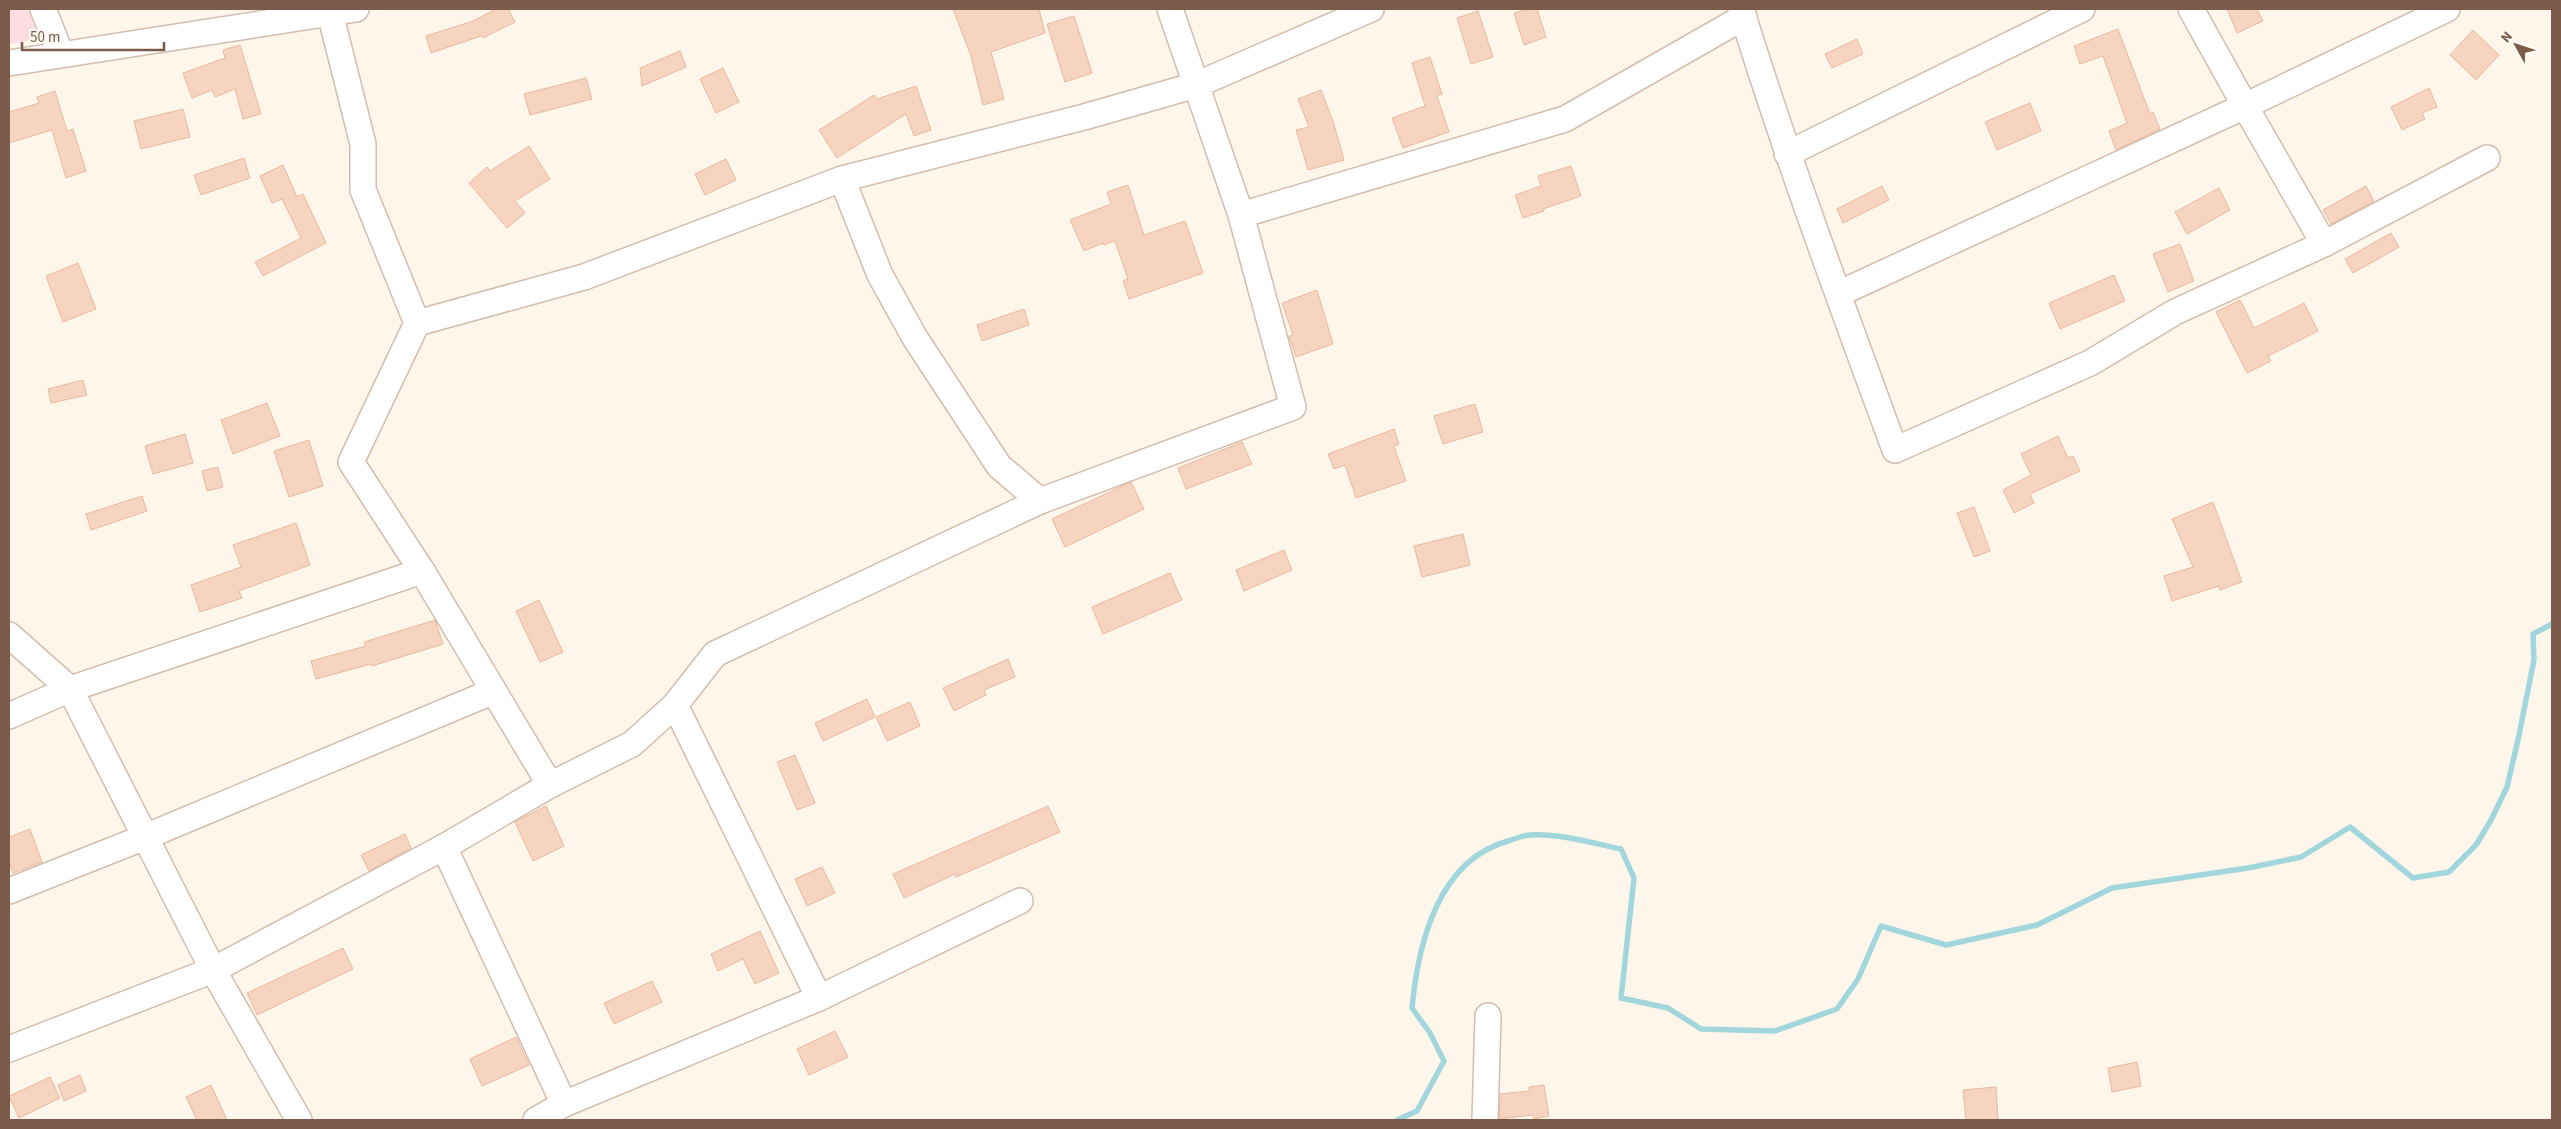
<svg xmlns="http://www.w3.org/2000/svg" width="2561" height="1129" font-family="'Source Sans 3',sans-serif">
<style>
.medical{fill:#fddde2}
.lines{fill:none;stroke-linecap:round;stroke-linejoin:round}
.stream{stroke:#a2d6dd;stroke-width:5.5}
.building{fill:#f6d4c0;stroke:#eab99f}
.minor-casing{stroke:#d3bdae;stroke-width:28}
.minor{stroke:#fff;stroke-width:25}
</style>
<rect width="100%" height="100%" fill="#fef6eb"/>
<!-- medical -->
<path class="medical" d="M 9,9 L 28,9 L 39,39 L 9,44 Z"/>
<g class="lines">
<!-- stream -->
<path class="stream" d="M 1397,1120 L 1417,1111 L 1444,1061 L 1430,1033 L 1412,1008 C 1418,944 1438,860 1508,841 C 1515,839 1523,835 1530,835 C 1558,833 1593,843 1621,849 L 1634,878 L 1621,998 L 1668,1008 L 1701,1029 L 1775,1031 L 1837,1009 L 1858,979 L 1881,926 L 1946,945 L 2037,925 L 2112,888 L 2248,868 L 2301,857 L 2350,827 L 2413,878 L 2449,872 L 2476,845 L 2491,820 L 2507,787 L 2518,740 L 2534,660 L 2533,634 L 2552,624"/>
</g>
<!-- building -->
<g class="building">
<path d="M 496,9 L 508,9 L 515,22 L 483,38 L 481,36 L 431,53 L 426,36 L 473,21 Z"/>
<path d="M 953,9 L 1039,9 L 1045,33 L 991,52 L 1004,99 L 983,105 L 971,56 Z"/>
<path d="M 1528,9 L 1537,9 L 1546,37 L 1524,45 L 1514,13 Z"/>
<path d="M 2227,9 L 2257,9 L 2263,21 L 2237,33 Z"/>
<path d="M 1478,11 L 1493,57 L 1471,64 L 1457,18 Z"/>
<path d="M 1074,16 L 1092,73 L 1065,82 L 1047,24 Z"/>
<path d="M 2118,29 L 2150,114 L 2153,112 L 2160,129 L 2116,150 L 2109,131 L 2127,123 L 2103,56 L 2080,64 L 2074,46 Z"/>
<path d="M 2473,30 L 2499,55 L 2476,80 L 2450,55 Z"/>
<path d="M 1857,39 L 1863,54 L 1832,68 L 1825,54 Z"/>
<path d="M 240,45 L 261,114 L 243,119 L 235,89 L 215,97 L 212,90 L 192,98 L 183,73 L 225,58 L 223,50 Z"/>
<path d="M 680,51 L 686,67 L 642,86 L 640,68 Z"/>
<path d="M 1430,57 L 1442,94 L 1437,96 L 1449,132 L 1403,148 L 1392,118 L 1425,106 L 1412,63 Z"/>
<path d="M 723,68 L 739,102 L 716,113 L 700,79 Z"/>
<path d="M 586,78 L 592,99 L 530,115 L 524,94 Z"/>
<path d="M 916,86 L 931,130 L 914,136 L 906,114 L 837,158 L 819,130 L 874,95 L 877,99 Z"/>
<path d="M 2429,88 L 2437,107 L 2422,113 L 2425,119 L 2402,130 L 2391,107 Z"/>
<path d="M 1321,90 L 1334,124 L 1344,160 L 1308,170 L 1296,130 L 1309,127 L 1298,99 Z"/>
<path d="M 55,91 L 67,131 L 73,129 L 86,171 L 66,178 L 52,130 L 9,143 L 9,112 L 39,103 L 37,97 Z"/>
<path d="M 2030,103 L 2041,131 L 1997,150 L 1985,122 Z"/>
<path d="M 183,109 L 190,137 L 141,149 L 134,121 Z"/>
<path d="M 529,146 L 550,179 L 515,201 L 525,213 L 507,228 L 469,183 L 487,167 L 490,171 Z"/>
<path d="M 244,158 L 250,178 L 201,195 L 194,175 Z"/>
<path d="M 726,159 L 736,180 L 705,195 L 695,174 Z"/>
<path d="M 283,165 L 297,197 L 303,194 L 326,243 L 263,276 L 255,262 L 301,238 L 282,199 L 272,203 L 260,176 Z"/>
<path d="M 1571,166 L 1581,196 L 1543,209 L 1544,211 L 1523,218 L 1515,195 L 1541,186 L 1538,176 Z"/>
<path d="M 1128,185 L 1144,235 L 1185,221 L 1203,273 L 1129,299 L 1123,281 L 1128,279 L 1115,241 L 1104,245 L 1103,243 L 1084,251 L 1070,220 L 1111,204 L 1107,192 Z"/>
<path d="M 1882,186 L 1889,200 L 1843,223 L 1837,209 Z"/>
<path d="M 2366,186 L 2374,201 L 2331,224 L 2323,210 Z"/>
<path d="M 2219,188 L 2230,210 L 2187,234 L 2175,212 Z"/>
<path d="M 2391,233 L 2399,247 L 2353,273 L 2345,259 Z"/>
<path d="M 2180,244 L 2194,281 L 2168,292 L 2153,254 Z"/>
<path d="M 78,263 L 96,309 L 63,322 L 46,276 Z"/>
<path d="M 2114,275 L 2125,301 L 2060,329 L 2049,303 Z"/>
<path d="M 1317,290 L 1333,344 L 1296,357 L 1289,336 L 1293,335 L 1282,303 Z"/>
<path d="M 2240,300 L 2254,328 L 2304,303 L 2318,331 L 2268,356 L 2271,361 L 2247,373 L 2216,312 Z"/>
<path d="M 1024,309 L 1029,325 L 982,341 L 977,325 Z"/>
<path d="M 83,380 L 87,395 L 51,403 L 48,389 Z"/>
<path d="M 267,403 L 280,436 L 233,454 L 221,420 Z"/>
<path d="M 1475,404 L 1483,432 L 1443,444 L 1434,416 Z"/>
<path d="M 1394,429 L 1399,444 L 1394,446 L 1406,481 L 1356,498 L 1345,465 L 1334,469 L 1328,454 Z"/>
<path d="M 185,434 L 193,463 L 153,474 L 145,446 Z"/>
<path d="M 2058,436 L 2068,458 L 2073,456 L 2080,471 L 2030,494 L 2034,503 L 2014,513 L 2003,490 L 2031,475 L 2021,454 Z"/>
<path d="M 309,440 L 323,486 L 289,497 L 274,451 Z"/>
<path d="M 1242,442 L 1252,464 L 1186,489 L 1178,468 Z"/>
<path d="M 218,467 L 223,487 L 207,491 L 202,471 Z"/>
<path d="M 1131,482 L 1144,509 L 1065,547 L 1052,519 Z"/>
<path d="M 142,496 L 147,511 L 91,530 L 86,514 Z"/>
<path d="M 2213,502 L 2242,582 L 2220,590 L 2219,586 L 2172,601 L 2164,576 L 2193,567 L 2172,519 Z"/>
<path d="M 1974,507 L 1990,551 L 1974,557 L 1957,513 Z"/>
<path d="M 296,523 L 310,565 L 239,591 L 242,598 L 200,612 L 191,585 L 241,567 L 233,545 Z"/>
<path d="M 1463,534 L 1470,565 L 1422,577 L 1414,546 Z"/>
<path d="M 1284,550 L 1292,570 L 1244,591 L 1236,570 Z"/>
<path d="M 1170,573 L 1182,600 L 1103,634 L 1092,607 Z"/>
<path d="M 539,600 L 563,652 L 540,662 L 516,611 Z"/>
<path d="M 435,620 L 443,644 L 372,666 L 371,664 L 316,679 L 311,661 L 366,646 L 364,642 Z"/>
<path d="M 1008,659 L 1015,677 L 984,690 L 986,695 L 954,711 L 943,688 Z"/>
<path d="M 867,699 L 875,717 L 823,741 L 815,723 Z"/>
<path d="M 910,702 L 920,726 L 887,741 L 876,717 Z"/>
<path d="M 795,755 L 815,803 L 797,810 L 777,762 Z"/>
<path d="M 546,806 L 564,846 L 533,861 L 515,822 Z"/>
<path d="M 1048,806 L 1060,832 L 956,877 L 955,874 L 904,898 L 893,874 Z"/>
<path d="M 30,829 L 42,862 L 13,873 L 9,862 L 9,837 Z"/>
<path d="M 405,834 L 411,848 L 369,871 L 361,855 Z"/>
<path d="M 822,867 L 835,893 L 807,906 L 795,879 Z"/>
<path d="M 760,931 L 779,973 L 755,984 L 743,959 L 718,971 L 711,954 Z"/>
<path d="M 343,948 L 353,969 L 257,1015 L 247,993 Z"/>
<path d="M 652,981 L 662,1002 L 614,1024 L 604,1003 Z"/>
<path d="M 835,1031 L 848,1057 L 809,1075 L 797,1049 Z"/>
<path d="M 516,1037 L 529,1065 L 482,1086 L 470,1059 Z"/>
<path d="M 2137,1062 L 2141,1086 L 2112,1092 L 2108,1068 Z"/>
<path d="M 80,1075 L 86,1091 L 64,1101 L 58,1085 Z"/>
<path d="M 50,1077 L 60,1098 L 19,1118 L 9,1096 Z"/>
<path d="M 211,1085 L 227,1120 L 197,1120 L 186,1097 Z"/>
<path d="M 1544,1085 L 1549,1116 L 1534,1119 L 1533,1115 L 1499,1119 L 1500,1094 L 1529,1091 L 1529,1087 Z"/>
<path d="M 1996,1087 L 1998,1120 L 1966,1120 L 1963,1090 Z"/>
</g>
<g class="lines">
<!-- minor casing -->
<g class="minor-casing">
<g id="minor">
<path d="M 43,9 L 61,54"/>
<path d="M 1741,9 C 1787,158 1841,303 1895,450 L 2090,363 L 2175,312 L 2324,244 L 2245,106 L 1838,294"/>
<path d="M 2191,9 L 2245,106 L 2447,9"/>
<path d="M 9,63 L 356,9"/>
<path d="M 1787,154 L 2082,9"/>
<path d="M 842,179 L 880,275 L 915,338 L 999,466 L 1040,501"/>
<path d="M 1241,215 L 1565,119 L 1744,17"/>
<path d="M 2324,244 L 2487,158"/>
<path d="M 417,323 L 584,277 L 842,179 L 1084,117 L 1196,85 L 1371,9"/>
<path d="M 9,635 L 70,689 L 422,571"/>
<path d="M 675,705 L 819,998"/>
<path d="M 9,716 L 70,689 L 213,970 L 299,1120"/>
<path d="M 550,785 L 632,744 L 675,705 L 715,654 L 1040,501 L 1293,407 L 1241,215 L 1170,9"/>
<path d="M 444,847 L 564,1104"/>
<path d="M 9,891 L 145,837 L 494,691"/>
<path d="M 9,1049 L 213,970 L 444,847 L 550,785 L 422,571 L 351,462 L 417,323 L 363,190 L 363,144 L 329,9"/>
<path d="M 536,1120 L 564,1104 L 819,998 L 1020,901"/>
<path d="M 1485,1120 L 1488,1016"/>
</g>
</g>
<!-- minor -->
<use href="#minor" class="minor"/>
</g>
<!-- border -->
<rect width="2561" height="1129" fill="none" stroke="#7c5b4a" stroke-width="20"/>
<!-- north arrow -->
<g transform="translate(2516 45) rotate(310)" stroke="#fffaf3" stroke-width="4" paint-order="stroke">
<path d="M0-4L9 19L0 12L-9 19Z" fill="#7c5b4a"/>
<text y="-8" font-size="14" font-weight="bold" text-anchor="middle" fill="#7c5b4a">N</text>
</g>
<!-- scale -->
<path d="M22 42v8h142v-8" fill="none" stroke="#7c5b4a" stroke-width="2.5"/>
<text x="30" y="42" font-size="15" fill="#7c5b4a" stroke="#fffaf3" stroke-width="4" paint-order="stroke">50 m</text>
</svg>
